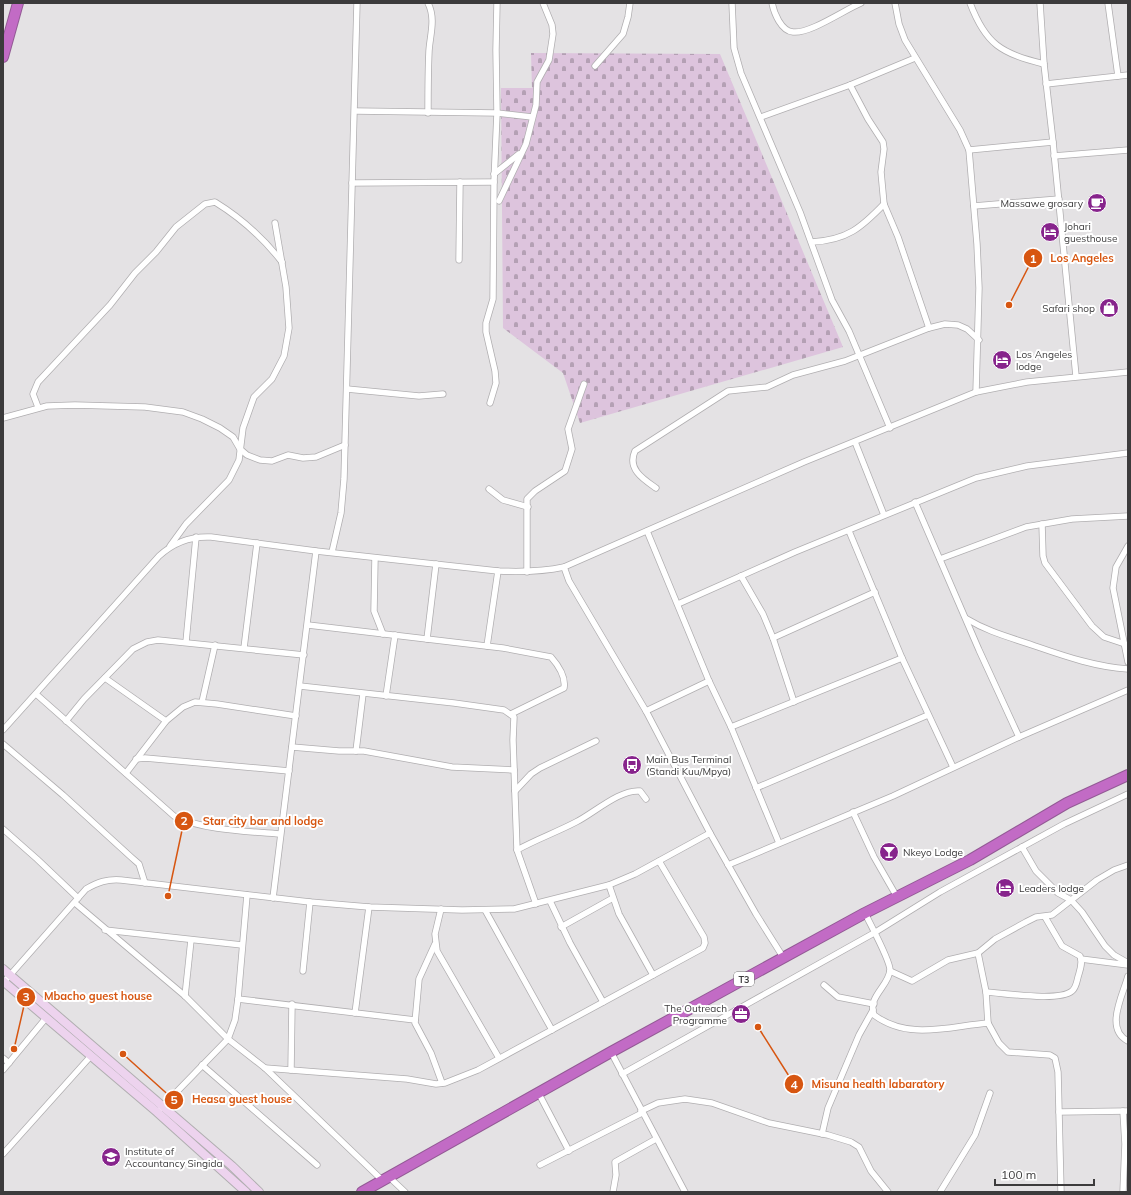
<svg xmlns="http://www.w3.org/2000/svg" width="1131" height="1195" font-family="Mulish,sans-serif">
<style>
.cemetery{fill:url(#cemetery-stones)}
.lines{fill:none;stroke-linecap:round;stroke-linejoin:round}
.street-casing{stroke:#b0aeb0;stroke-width:7}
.secondary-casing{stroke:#b0aeb0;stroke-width:10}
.highway-casing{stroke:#935a95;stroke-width:12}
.street{stroke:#fff;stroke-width:5.5}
.secondary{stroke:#edd3ee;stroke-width:8}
.highway{stroke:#c26bc5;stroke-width:10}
.labels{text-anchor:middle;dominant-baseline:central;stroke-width:4;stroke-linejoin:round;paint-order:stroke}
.shield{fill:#fff;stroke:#767676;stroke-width:1}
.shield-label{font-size:9px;font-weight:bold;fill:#3c3b3c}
.poi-label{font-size:10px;fill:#3c3b3c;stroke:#fff;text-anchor:start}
.leader{fill:none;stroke:#d75611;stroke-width:1.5}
.callout-dot{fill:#d75611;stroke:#fff;stroke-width:1.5}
.mark-label{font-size:12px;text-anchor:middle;font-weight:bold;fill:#fff}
.callout-label{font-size:11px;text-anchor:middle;font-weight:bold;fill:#d75611;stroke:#fff;stroke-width:4;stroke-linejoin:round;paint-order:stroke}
</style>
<defs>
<pattern id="cemetery-stones" width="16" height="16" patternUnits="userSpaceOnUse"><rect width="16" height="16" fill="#ddc4dd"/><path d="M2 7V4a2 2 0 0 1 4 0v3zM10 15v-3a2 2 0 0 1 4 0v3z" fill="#b4a0b4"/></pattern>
</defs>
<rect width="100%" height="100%" fill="#e4e2e4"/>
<!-- cemetery -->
<path class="cemetery" d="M 531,53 L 720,54 L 843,347 L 580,423 L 563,373 L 503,328 L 501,88 L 532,88 Z"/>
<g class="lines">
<!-- street casing -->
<g class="street-casing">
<g id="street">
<path d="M 732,3 L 734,48 L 741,73 L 800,212 L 832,300 L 849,331 L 890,428"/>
<path d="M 772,3 C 774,13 781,31 793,32 C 810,34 844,10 861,3"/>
<path d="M 895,3 L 899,24 L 905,40 L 960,130 L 969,150 L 977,244 L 979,288 L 976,392"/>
<path d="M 970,3 C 986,45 1001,53 1044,64"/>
<path d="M 1040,3 L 1044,64 L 1053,142 L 1076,376"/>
<path d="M 1108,3 L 1118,76"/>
<path d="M 595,66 L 623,34 L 628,17 L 630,3"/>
<path d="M 1046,84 L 1128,75"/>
<path d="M 850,85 L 868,119 L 883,142 L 884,149 L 881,172 L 884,204 L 898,237 L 929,328"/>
<path d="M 355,111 L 497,113 L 532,117"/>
<path d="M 428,113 C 428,92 428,72 429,51 C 430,35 436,19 428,3"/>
<path d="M 761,117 L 850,85 L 915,58"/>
<path d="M 969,150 L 1053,142"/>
<path d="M 1054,156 L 1128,150"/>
<path d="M 494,174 L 519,154"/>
<path d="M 352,183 L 494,182"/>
<path d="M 499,201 L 526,144 L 536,105 L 537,82 L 549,60 L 553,34 L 552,25 L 543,3"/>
<path d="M 974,206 L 1059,199"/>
<path d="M 812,242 C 847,240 861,228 884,204"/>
<path d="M 459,260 L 460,182"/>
<path d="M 347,389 L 419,396 L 443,394"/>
<path d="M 490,403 L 496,383 L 495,371 L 486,332 L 486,323 L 493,299 L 494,182 L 497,113 L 496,50 L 497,3"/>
<path d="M 38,407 L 33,394 L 38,382 L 110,305 L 135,273 L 156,252 L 176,227 L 205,204 L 215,202 C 241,218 264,239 282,262"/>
<path d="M 3,418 L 47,406 L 75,405 L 145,407 L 183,412 L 202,419 L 220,428 L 233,437 L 240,449 L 247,455 L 260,460 L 272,461 L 288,455 L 303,458 L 316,457 L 345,445"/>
<path d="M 855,442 L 884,515"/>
<path d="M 656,488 C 643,479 627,469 635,451 L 728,391 L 767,387 L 793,375 L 845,361 L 929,328 L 945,324 L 958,325 L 967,329 L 979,340"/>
<path d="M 489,489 L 503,500 L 528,507"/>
<path d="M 915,502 L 979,650 L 1019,737"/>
<path d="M 1042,524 L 1043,556 L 1045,563 L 1092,626 L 1104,637 L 1125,644"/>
<path d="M 647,531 L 709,681 L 731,727 L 779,843"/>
<path d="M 849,531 L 902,658 L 953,767"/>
<path d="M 170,546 L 186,524 L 229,480 L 239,460 L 243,428 L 254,397 L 272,379 L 284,356 L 289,328 L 286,287 L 275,223"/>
<path d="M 1128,546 L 1116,567 L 1113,588 L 1128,662"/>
<path d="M 332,552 L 341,513 L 344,479 L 357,3"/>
<path d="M 375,558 L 374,611 L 383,634"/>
<path d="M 940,559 L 1026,527 L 1072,519 L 1128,516"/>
<path d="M 564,567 L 569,581 L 646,711 L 710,833 L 756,914 L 783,957"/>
<path d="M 527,572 L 527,499 L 535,491 L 565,471 L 572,449 L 568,429 L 584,384"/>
<path d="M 741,576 L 763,614 L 773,638 L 794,702"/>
<path d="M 678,604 L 795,552 L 976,478 L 1027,466 L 1128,453"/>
<path d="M 967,619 C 990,633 1013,638 1038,647 C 1067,657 1097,667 1128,669"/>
<path d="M 308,625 L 503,648 L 551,657 C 558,665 566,677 564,688 L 511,714"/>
<path d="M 773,638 L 875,592"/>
<path d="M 427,639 L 436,564"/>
<path d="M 186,642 L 196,537"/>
<path d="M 487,646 L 498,571"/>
<path d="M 244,648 L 257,543"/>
<path d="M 105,678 L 166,721"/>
<path d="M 300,686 L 454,703 L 504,710 L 514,717 L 513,740 L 517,850 L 536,904"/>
<path d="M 36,694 L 174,816 C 206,831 246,831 280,834"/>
<path d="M 386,696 L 395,635"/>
<path d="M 202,702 L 215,645"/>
<path d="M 646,711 L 709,681"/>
<path d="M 66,721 L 84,699 L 133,649 L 147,642 L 158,640 L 304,655"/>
<path d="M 731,727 L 902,658"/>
<path d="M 3,730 L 159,556 C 174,542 190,536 211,537 L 316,551 L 498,571 C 520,572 541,572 564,567 L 804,462 L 976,392 L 1027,382 L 1128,372"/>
<path d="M 3,744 L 63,795 L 131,857 L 139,864 L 145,883"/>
<path d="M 292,747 L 339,751 L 364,751 L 452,767 L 514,770"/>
<path d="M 356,751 L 363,694"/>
<path d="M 136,759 L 145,758 L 289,771"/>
<path d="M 126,773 L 166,721 L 183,707 L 195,702 L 217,704 L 296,716"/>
<path d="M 756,788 L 928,715"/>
<path d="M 515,791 L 531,774 L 540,768 L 596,741"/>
<path d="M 853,812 L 874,857 L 897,897"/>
<path d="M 3,829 L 37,859 L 78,898"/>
<path d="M 1022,847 L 1036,871 L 1058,893 L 1071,900 L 1082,912 L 1105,946 L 1114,955 L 1128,963"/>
<path d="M 517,850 C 537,839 557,832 576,822 C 594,813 620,789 640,791 L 646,799"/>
<path d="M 728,865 L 893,796 L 1019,737 L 1128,690"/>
<path d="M 609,885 L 619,914 L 653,975"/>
<path d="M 273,898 L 316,551"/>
<path d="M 550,901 L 570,943 L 603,1002"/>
<path d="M 75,903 L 185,996 L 228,1039 L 265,1068 L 382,1180"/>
<path d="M 441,909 L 435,934 L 437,951 L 499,1058"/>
<path d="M 485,910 L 552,1030"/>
<path d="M 865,913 C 870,924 890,960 890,970 C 889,986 867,997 874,1015 C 909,1041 950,1026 988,1023 L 999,1043 L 1008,1052 L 1050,1055 L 1055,1058 L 1058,1072 L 1061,1192"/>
<path d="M 561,927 L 613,898"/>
<path d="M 105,930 L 242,945"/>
<path d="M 435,944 L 419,979 L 415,1023 L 431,1053 L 442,1083"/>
<path d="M 978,953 L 986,992 L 988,1023"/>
<path d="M 1081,959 L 1128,965"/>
<path d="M 303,971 L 310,902"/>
<path d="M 890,971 L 912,981 L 948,960 L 978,953 L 995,939 L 1026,922 L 1036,917 L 1052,915 L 1097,880 L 1114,870 L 1128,865"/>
<path d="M 1128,976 C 1123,995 1104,1029 1128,1041"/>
<path d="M 4,982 L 86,889 C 98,882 107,879 121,880 L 310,902 L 369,907 L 462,910 L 514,909 L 609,885 L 635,874 L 710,833"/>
<path d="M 824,985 L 838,997 L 874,1004"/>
<path d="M 986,992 C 1004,993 1059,1002 1072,991 C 1076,988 1077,981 1078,977 C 1080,970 1083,963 1080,956 L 1062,946 L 1045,917"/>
<path d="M 185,996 L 191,940"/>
<path d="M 238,999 L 415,1020"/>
<path d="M 355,1013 L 369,907"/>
<path d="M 611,1052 L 685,1192"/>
<path d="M 3,1058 L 9,1063"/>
<path d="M 202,1065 L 317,1165"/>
<path d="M 265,1068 L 407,1079 L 436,1084 L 445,1083 L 478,1070 L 703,948 L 705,943 L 704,937 L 659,861"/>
<path d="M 3,1070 L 46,1018"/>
<path d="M 291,1070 L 292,1004"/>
<path d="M 622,1074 L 874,933 L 940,892 L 1064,824 L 1128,794"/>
<path d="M 538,1092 L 569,1151"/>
<path d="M 161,1108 L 228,1039 L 235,1020 L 238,999 L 247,895"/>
<path d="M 641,1111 L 658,1103 L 685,1099 L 712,1103 L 769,1123 L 828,1135 L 851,1142 L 859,1147 L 871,1171 L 888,1192"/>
<path d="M 1059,1112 L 1128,1111"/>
<path d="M 822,1134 L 828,1108 L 859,1035 L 873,1010"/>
<path d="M 3,1154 L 90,1057"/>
<path d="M 540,1165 L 642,1113"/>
<path d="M 388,1176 L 405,1192"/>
<path d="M 613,1192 L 616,1175 L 615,1162 L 656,1139"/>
<path d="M 940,1192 L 975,1135 L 990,1093"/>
<path d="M 1123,1192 L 1125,1144 L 1123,1111"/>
</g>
</g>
<!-- secondary casing -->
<g class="secondary-casing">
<g id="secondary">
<path d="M 3,969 L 232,1166 L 259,1192"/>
<path d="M 3,981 L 157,1112 L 246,1192"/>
</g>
</g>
<!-- highway casing -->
<g class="highway-casing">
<g id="highway">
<path d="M 3,57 L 18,3"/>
<path d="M 362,1192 L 611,1052 L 865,913 L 970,860 L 1067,803 L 1128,775"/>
</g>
</g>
<!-- street -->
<use href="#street" class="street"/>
<!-- secondary -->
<use href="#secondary" class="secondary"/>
<!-- highway -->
<use href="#highway" class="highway"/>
</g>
<!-- icons -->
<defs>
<g id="cafe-disc" transform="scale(1)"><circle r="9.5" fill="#87248c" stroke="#fff"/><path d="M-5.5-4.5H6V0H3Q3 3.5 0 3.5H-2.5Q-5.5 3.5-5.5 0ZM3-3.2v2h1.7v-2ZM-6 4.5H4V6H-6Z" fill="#fff"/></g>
<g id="hotel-disc" transform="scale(1)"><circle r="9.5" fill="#87248c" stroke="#fff"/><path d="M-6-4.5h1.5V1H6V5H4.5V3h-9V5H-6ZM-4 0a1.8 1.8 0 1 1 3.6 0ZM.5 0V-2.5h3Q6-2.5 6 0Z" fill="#fff"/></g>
<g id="shop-disc" transform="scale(1)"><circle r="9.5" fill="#87248c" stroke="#fff"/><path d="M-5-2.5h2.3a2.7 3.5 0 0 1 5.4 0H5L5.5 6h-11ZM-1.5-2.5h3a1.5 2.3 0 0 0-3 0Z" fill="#fff"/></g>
<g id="bus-disc" transform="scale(1)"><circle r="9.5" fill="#87248c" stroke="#fff"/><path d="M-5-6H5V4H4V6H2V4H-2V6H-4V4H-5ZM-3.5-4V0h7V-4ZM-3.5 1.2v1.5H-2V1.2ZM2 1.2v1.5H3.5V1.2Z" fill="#fff"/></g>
<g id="bar-disc" transform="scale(1)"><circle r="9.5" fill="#87248c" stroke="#fff"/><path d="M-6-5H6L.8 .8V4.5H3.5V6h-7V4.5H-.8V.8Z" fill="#fff"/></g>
<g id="office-disc" transform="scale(1)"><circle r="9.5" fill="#87248c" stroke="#fff"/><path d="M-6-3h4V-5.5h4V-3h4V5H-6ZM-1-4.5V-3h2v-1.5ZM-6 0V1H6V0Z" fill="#fff"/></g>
<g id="university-disc" transform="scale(1)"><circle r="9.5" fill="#87248c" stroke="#fff"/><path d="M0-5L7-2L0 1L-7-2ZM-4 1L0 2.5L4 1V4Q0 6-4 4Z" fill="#fff"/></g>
</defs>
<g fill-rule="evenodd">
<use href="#cafe-disc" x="1097" y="203"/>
<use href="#hotel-disc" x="1050" y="232"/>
<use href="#shop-disc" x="1109" y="308"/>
<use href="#hotel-disc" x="1002" y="360"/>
<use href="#bus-disc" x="632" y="765"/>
<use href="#bar-disc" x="889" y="852"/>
<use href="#hotel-disc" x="1005" y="888"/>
<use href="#office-disc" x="741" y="1014"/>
<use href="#university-disc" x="111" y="1157"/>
</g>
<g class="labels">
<!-- shield labels -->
<rect class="shield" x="734" y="972" width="20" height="14" rx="3"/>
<g class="shield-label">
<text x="744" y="979">T3</text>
</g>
<!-- poi labels -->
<g class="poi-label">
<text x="1083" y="203" text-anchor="end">Massawe grosary</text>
<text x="1064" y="226">Johari<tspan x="1064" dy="12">guesthouse</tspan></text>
<text x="1095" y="308" text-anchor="end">Safari shop</text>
<text x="1016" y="354">Los Angeles<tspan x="1016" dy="12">lodge</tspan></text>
<text x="646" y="759">Main Bus Terminal<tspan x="646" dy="12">(Standi Kuu/Mpya)</tspan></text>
<text x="903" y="852">Nkeyo Lodge</text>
<text x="1019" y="888">Leaders lodge</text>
<text x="727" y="1008" text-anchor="end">The Outreach<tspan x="727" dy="12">Programme</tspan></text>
<text x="125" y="1151">Institute of<tspan x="125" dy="12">Accountancy Singida</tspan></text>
</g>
</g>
<!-- callouts -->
<path class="leader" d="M1009 305L1033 258M168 896L184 821M14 1049L26 997M758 1027L794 1084M123 1054L174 1100"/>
<g class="callout-dot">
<circle cx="1009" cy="305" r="4"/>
<circle cx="168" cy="896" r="4"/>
<circle cx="14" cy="1049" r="4"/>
<circle cx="758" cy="1027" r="4"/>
<circle cx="123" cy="1054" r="4"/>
<circle cx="1033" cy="258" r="10"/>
<circle cx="184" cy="821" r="10"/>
<circle cx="26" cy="997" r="10"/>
<circle cx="794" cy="1084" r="10"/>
<circle cx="174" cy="1100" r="10"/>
</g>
<g class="mark-label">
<text x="1033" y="263">1</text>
<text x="184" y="825">2</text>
<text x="26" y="1001">3</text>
<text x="794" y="1089">4</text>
<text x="174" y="1104">5</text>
</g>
<g class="callout-label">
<text x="1082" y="262">Los Angeles</text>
<text x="263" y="825">Star city bar and lodge</text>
<text x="98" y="1000">Mbacho guest house</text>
<text x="878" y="1088">Misuna health labaratory</text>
<text x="242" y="1103">Heasa guest house</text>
</g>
<!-- border -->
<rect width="1131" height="1195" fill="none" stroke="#3c3b3c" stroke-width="8"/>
<!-- scale -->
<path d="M995 1179v6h99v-6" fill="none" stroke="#3c3b3c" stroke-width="2"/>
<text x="1001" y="1179" font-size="12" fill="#3c3b3c" stroke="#ffffff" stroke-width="3" paint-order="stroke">100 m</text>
</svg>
